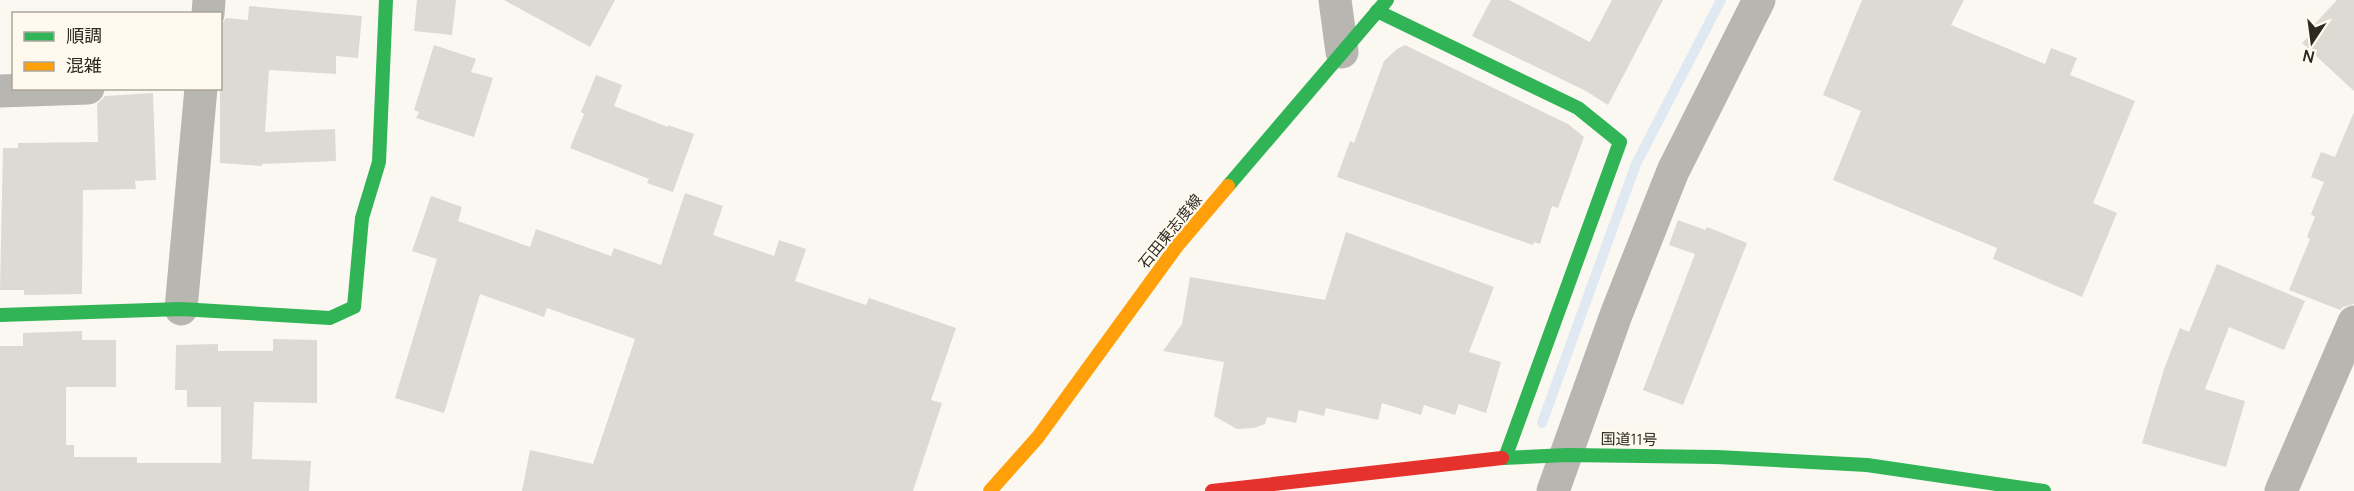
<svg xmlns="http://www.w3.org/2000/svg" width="2354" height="491" font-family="Manrope,'Noto Sans JP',sans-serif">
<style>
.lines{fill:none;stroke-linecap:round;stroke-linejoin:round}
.stream{stroke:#e0e9f2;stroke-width:10}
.building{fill:#ddd9d3}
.street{stroke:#b7b6b1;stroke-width:33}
.fast{stroke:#30b455;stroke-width:14}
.slow{stroke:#ff9f0a;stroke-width:14}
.jam{stroke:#e5322d;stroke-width:14}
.labels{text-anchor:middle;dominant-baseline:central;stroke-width:4.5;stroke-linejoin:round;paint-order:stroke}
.street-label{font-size:15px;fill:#2c2922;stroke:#fff9ee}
</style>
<rect width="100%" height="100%" fill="#fbf8f2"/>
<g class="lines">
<!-- stream -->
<path class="stream" d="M 1542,423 L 1636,164 L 1721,0"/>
</g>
<!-- building -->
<g class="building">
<path d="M 417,0 L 456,0 L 452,35 L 414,31 Z"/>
<path d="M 504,0 L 615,0 L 590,47 Z"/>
<path d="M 1491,0 L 1509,0 L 1590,42 L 1612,0 L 1663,0 L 1608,105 L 1586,91 L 1472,36 Z"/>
<path d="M 1862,0 L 1964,0 L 1951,25 L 2045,64 L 2051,48 L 2077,58 L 2070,75 L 2135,101 L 2093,203 L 2117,213 L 2082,297 L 1993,259 L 1997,248 L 1833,180 L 1861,111 L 1823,95 Z"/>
<path d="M 2337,0 L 2354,0 L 2354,91 L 2302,43 L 2315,30 L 2312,27 Z"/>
<path d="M 249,6 L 362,16 L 358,58 L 336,56 L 336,74 L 269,70 L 265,132 L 335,129 L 336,161 L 262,164 L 262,166 L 220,163 L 220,27 L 226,18 L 248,20 Z"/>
<path d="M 434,45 L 476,59 L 471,72 L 493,78 L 474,137 L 416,118 L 419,112 L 414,110 Z"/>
<path d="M 1405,45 L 1568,124 L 1584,137 L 1558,208 L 1552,206 L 1540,244 L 1534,242 L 1533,245 L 1337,177 L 1350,141 L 1354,143 L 1384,61 L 1397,49 Z"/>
<path d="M 596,75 L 622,85 L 614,106 L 668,127 L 668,125 L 694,134 L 673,192 L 647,183 L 649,179 L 570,148 L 584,114 L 581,112 Z"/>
<path d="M 153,93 L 156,180 L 135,181 L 136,189 L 83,190 L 82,294 L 24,295 L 24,290 L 0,290 L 3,148 L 18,148 L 18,143 L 98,142 L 97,104 L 105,96 Z"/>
<path d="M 2354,112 L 2354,304 L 2343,307 L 2340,310 L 2289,290 L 2310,239 L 2307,237 L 2315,217 L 2311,214 L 2324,182 L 2311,177 L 2321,152 L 2335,157 Z"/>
<path d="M 685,193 L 723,206 L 713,235 L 774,256 L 779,240 L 806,249 L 795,281 L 866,305 L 869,298 L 956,328 L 931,400 L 942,403 L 913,491 L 522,491 L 530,450 L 593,464 L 635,339 L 547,308 L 544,317 L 480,294 L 444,413 L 395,398 L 437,259 L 412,251 L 431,196 L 462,207 L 458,221 L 530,247 L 536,229 L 611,256 L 614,248 L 661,265 Z"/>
<path d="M 1678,220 L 1705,230 L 1707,227 L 1747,243 L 1683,405 L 1643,390 L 1695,254 L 1669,245 Z"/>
<path d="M 1346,232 L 1494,287 L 1469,352 L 1501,362 L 1486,413 L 1459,404 L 1455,415 L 1424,405 L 1421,415 L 1382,403 L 1378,420 L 1326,408 L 1324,416 L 1299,410 L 1296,423 L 1267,417 L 1265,424 L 1254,428 L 1237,429 L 1214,416 L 1224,362 L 1163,351 L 1182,324 L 1190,277 L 1325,300 Z"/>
<path d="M 2217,264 L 2305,301 L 2284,350 L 2229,327 L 2205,389 L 2245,401 L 2226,467 L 2142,443 L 2164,369 L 2180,328 L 2189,332 Z"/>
<path d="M 82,331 L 82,340 L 116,340 L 116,387 L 66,387 L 66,445 L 74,445 L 74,457 L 137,457 L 137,463 L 221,463 L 221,407 L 187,407 L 187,390 L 175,390 L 176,345 L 218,344 L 218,351 L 273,351 L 273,339 L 317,340 L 317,403 L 254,402 L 252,459 L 311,461 L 309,491 L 0,491 L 0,346 L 23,346 L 23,333 Z"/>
</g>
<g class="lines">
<!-- street -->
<g class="street">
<path d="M 1335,0 L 1342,52"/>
<path d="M 208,14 L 209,0"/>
<path d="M 0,91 L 88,88"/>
<path d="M 181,309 L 201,88"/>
<path d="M 1553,491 L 1616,315 L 1673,171 L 1759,0"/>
<path d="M 2281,491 L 2354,322"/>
</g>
<!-- fast -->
<g class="fast">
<path d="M 1377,11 L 1578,108 L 1620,142 L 1505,458"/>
<path d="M 1228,186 L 1387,0"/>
<path d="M 0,315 L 181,309 L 330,318 L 354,307 L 362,218 L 379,162 L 386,0"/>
<path d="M 1502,458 L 1567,455 L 1717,457 L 1867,465 L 2044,491"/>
</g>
<!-- slow -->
<path class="slow" d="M 990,491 L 1038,437 L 1177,246 L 1228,186"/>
<!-- jam -->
<path class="jam" d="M 1212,491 L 1502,458"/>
</g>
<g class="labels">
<!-- street labels -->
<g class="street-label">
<text transform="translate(1170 231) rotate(-51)">石田東志度線</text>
<text transform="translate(1629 439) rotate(1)">国道11号</text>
</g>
</g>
<!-- legend -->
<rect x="12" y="12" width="210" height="78" fill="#fff9ee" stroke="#aba69c" stroke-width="1.5"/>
<rect x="24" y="32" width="30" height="9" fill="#30b455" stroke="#aba69c" stroke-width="1.5"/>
<text x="66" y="42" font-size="18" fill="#2c2922">順調</text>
<rect x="24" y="62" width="30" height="9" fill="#ff9f0a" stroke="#aba69c" stroke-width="1.5"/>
<text x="66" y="72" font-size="18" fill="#2c2922">混雑</text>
<!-- north arrow -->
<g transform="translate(2312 42) rotate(193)" stroke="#fff9ee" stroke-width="4.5" paint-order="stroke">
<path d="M0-4.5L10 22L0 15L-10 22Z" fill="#2c2922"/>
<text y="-9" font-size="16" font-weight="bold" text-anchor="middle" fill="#2c2922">N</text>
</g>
</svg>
